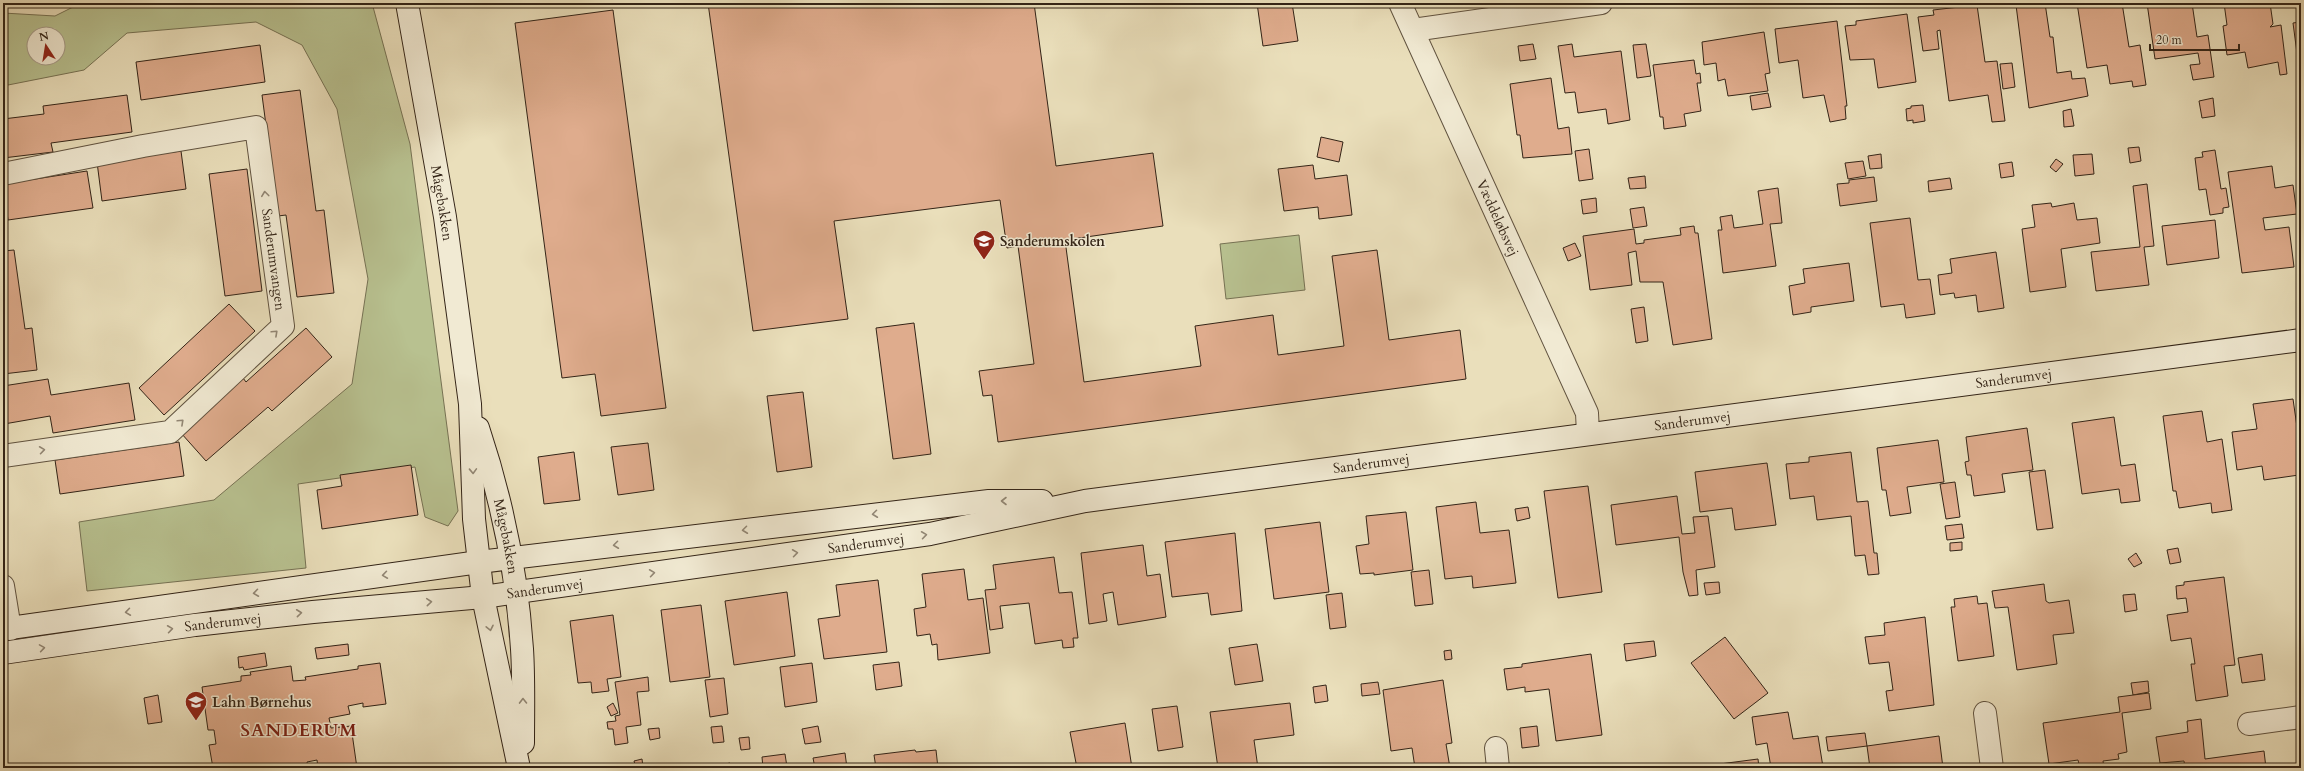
<svg xmlns="http://www.w3.org/2000/svg" width="2304" height="771" font-family="Cardo,serif">
<style>
.green{fill:#b8c190;stroke:#767254;fill-rule:evenodd}
.building{fill:#dfac8d;stroke:#332417}
.lines{fill:none;stroke-linecap:round;stroke-linejoin:round}
.street-casing{stroke:#615340;stroke-width:24}
.secondary-casing{stroke:#332417;stroke-width:24}
.street{stroke:#f1ead3;stroke-width:22}
.secondary{stroke:#f1ead3;stroke-width:22}
.oneway{stroke:#928775}
.labels{text-anchor:middle;dominant-baseline:central;stroke-width:3;stroke-linejoin:round;paint-order:stroke}
.street-label{font-size:14px;fill:#332417;stroke:#f1ead3}
.poi-label{font-size:14px;font-weight:bold;fill:#332417;stroke:#f1ead3;text-anchor:start}
.district-label{font-size:18px;font-weight:bold;letter-spacing:1px;fill:#7a1f14;stroke:#f1ead3}
</style>
<rect width="100%" height="100%" fill="#eadfbb"/>
<filter id="stains"><feTurbulence type="fractalNoise" baseFrequency=".005" numOctaves="4"/><feColorMatrix values="0 0 0 0 .2 0 0 0 0 .09 0 0 0 0 .02 0 0 0 .5 -.17"/></filter>
<radialGradient id="worn" r=".72"><stop offset=".6" stop-color="#630" stop-opacity="0"/><stop offset="1" stop-color="#630" stop-opacity=".3"/></radialGradient>
<!-- green -->
<g class="green">
<path d="M 81,3 L 372,3 L 410,144 L 458,511 L 448,526 L 425,517 L 415,467 L 298,484 L 306,568 L 87,591 L 79,522 L 214,500 L 352,384 L 368,279 L 337,109 L 302,45 L 256,22 L 127,33 L 84,70 L 3,86 L 3,13 L 55,16 ZM 34,34 L 58,34 L 58,58 L 34,58 Z"/>
<path d="M 1299,235 L 1305,290 L 1226,299 L 1220,244 Z"/>
</g>
<!-- building -->
<g class="building">
<path d="M 708,3 L 1034,3 L 1056,166 L 1153,153 L 1163,226 L 1065,240 L 1084,382 L 1201,366 L 1195,326 L 1273,315 L 1278,355 L 1344,346 L 1332,256 L 1377,250 L 1389,340 L 1460,330 L 1466,379 L 998,442 L 992,395 L 983,396 L 979,371 L 1034,364 L 1018,246 L 1007,248 L 1000,200 L 834,221 L 848,319 L 753,331 Z"/>
<path d="M 1257,3 L 1292,3 L 1298,41 L 1263,46 Z"/>
<path d="M 2030,3 L 2045,3 L 2050,37 L 2053,37 L 2057,73 L 2071,71 L 2072,79 L 2085,78 L 2088,96 L 2029,108 L 2016,5 Z"/>
<path d="M 2077,3 L 2122,3 L 2129,47 L 2140,45 L 2146,85 L 2133,87 L 2132,81 L 2110,84 L 2107,65 L 2087,68 Z"/>
<path d="M 2147,3 L 2192,3 L 2197,37 L 2208,35 L 2214,77 L 2193,80 L 2190,65 L 2200,64 L 2198,53 L 2155,59 Z"/>
<path d="M 2224,3 L 2270,3 L 2273,24 L 2270,27 L 2281,25 L 2287,74 L 2280,75 L 2278,62 L 2248,68 L 2245,52 L 2227,55 L 2223,26 L 2227,25 Z"/>
<path d="M 2297,3 L 2301,3 L 2301,61 L 2298,61 L 2293,23 L 2300,22 Z"/>
<path d="M 1977,5 L 1985,62 L 1997,61 L 2005,121 L 1992,122 L 1988,95 L 1949,101 L 1940,30 L 1937,31 L 1939,49 L 1923,51 L 1918,17 L 1934,15 L 1933,10 Z"/>
<path d="M 613,10 L 666,408 L 601,416 L 595,374 L 562,378 L 515,23 Z"/>
<path d="M 1907,14 L 1916,82 L 1878,88 L 1874,59 L 1850,60 L 1845,26 L 1856,25 L 1856,21 Z"/>
<path d="M 1837,21 L 1847,106 L 1845,106 L 1846,119 L 1830,122 L 1824,95 L 1803,98 L 1798,60 L 1779,63 L 1775,29 Z"/>
<path d="M 1764,32 L 1770,73 L 1765,74 L 1768,91 L 1728,96 L 1725,79 L 1718,81 L 1716,63 L 1704,65 L 1702,42 Z"/>
<path d="M 1533,44 L 1536,59 L 1520,61 L 1518,46 Z"/>
<path d="M 1572,44 L 1574,57 L 1621,51 L 1630,120 L 1608,124 L 1606,109 L 1578,113 L 1575,92 L 1565,93 L 1558,46 Z"/>
<path d="M 1646,44 L 1651,76 L 1637,78 L 1633,45 Z"/>
<path d="M 260,45 L 265,82 L 141,100 L 136,62 Z"/>
<path d="M 1694,60 L 1696,74 L 1700,73 L 1701,83 L 1697,83 L 1701,111 L 1684,114 L 1686,126 L 1664,129 L 1663,117 L 1660,117 L 1653,65 Z"/>
<path d="M 2012,63 L 2015,87 L 2003,89 L 2000,64 Z"/>
<path d="M 1551,78 L 1558,129 L 1569,127 L 1572,154 L 1523,158 L 1520,135 L 1517,135 L 1510,84 Z"/>
<path d="M 300,90 L 316,211 L 324,210 L 334,293 L 297,297 L 286,215 L 278,216 L 262,95 Z"/>
<path d="M 1768,93 L 1771,107 L 1752,110 L 1750,96 Z"/>
<path d="M 127,95 L 132,132 L 51,143 L 53,152 L 3,158 L 3,119 L 44,114 L 43,106 Z"/>
<path d="M 2213,98 L 2215,116 L 2202,118 L 2199,101 Z"/>
<path d="M 1923,105 L 1925,121 L 1913,123 L 1913,120 L 1907,121 L 1906,109 L 1911,108 L 1911,106 Z"/>
<path d="M 2071,109 L 2074,126 L 2064,127 L 2063,111 Z"/>
<path d="M 1321,137 L 1343,142 L 1339,162 L 1317,157 Z"/>
<path d="M 2139,147 L 2141,161 L 2130,163 L 2128,148 Z"/>
<path d="M 1589,149 L 1593,179 L 1579,181 L 1575,151 Z"/>
<path d="M 2215,150 L 2221,189 L 2226,188 L 2229,207 L 2223,208 L 2223,213 L 2210,215 L 2206,189 L 2199,190 L 2195,158 L 2203,157 L 2202,152 Z"/>
<path d="M 181,151 L 186,189 L 102,201 L 97,162 Z"/>
<path d="M 1881,154 L 1882,168 L 1870,169 L 1868,156 Z"/>
<path d="M 2092,154 L 2094,174 L 2075,176 L 2073,155 Z"/>
<path d="M 2056,159 L 2063,164 L 2056,172 L 2050,167 Z"/>
<path d="M 1863,161 L 1866,176 L 1848,179 L 1845,163 Z"/>
<path d="M 2012,162 L 2014,176 L 2001,178 L 1999,164 Z"/>
<path d="M 1313,165 L 1315,179 L 1347,175 L 1352,215 L 1319,219 L 1318,207 L 1284,211 L 1278,169 Z"/>
<path d="M 2272,166 L 2275,188 L 2293,185 L 2297,214 L 2263,218 L 2265,230 L 2289,227 L 2294,267 L 2242,273 L 2228,172 Z"/>
<path d="M 247,169 L 262,291 L 225,296 L 209,174 Z"/>
<path d="M 87,171 L 93,208 L 8,220 L 3,184 Z"/>
<path d="M 1645,176 L 1646,188 L 1630,189 L 1628,178 Z"/>
<path d="M 1874,177 L 1877,201 L 1840,206 L 1837,184 L 1849,183 L 1849,180 Z"/>
<path d="M 1950,178 L 1952,189 L 1929,192 L 1928,181 Z"/>
<path d="M 2147,184 L 2154,246 L 2144,247 L 2149,285 L 2096,291 L 2091,252 L 2140,247 L 2133,186 Z"/>
<path d="M 1778,188 L 1782,223 L 1770,224 L 1776,266 L 1723,273 L 1718,230 L 1722,230 L 1720,217 L 1732,215 L 1734,228 L 1763,224 L 1758,191 Z"/>
<path d="M 1596,198 L 1597,212 L 1583,214 L 1581,200 Z"/>
<path d="M 2051,203 L 2052,207 L 2074,203 L 2077,220 L 2097,218 L 2100,243 L 2061,249 L 2066,287 L 2030,292 L 2022,229 L 2035,227 L 2032,205 Z"/>
<path d="M 1644,207 L 1647,226 L 1633,228 L 1630,209 Z"/>
<path d="M 1910,218 L 1918,280 L 1930,279 L 1935,314 L 1906,318 L 1904,304 L 1881,307 L 1870,223 Z"/>
<path d="M 2215,220 L 2219,258 L 2167,265 L 2162,226 Z"/>
<path d="M 1694,226 L 1695,233 L 1698,233 L 1712,339 L 1673,345 L 1663,282 L 1640,282 L 1636,251 L 1628,253 L 1632,285 L 1590,290 L 1583,236 L 1634,229 L 1636,244 L 1644,243 L 1644,240 L 1681,235 L 1680,228 Z"/>
<path d="M 1575,243 L 1581,256 L 1568,261 L 1563,248 Z"/>
<path d="M 14,250 L 25,329 L 32,328 L 37,370 L 3,374 L 3,251 Z"/>
<path d="M 1996,252 L 2004,308 L 1978,312 L 1976,295 L 1955,298 L 1954,293 L 1940,295 L 1938,275 L 1952,273 L 1950,259 Z"/>
<path d="M 1849,263 L 1854,301 L 1811,307 L 1811,312 L 1793,315 L 1789,286 L 1805,283 L 1803,269 Z"/>
<path d="M 229,304 L 255,331 L 164,415 L 139,388 Z"/>
<path d="M 1644,307 L 1648,341 L 1636,343 L 1631,309 Z"/>
<path d="M 914,323 L 931,454 L 893,459 L 876,328 Z"/>
<path d="M 306,328 L 332,357 L 272,411 L 268,407 L 206,461 L 181,433 L 243,378 L 246,382 Z"/>
<path d="M 48,379 L 51,395 L 129,383 L 135,420 L 53,433 L 50,416 L 4,424 L 3,386 Z"/>
<path d="M 803,392 L 812,467 L 777,472 L 767,396 Z"/>
<path d="M 2293,399 L 2301,455 L 2301,490 L 2299,475 L 2264,480 L 2262,466 L 2237,470 L 2232,432 L 2257,429 L 2253,404 Z"/>
<path d="M 2202,411 L 2207,442 L 2222,439 L 2232,510 L 2212,513 L 2211,503 L 2179,508 L 2176,491 L 2173,491 L 2163,416 Z"/>
<path d="M 2114,417 L 2121,466 L 2135,464 L 2140,501 L 2121,503 L 2119,489 L 2082,494 L 2072,423 Z"/>
<path d="M 2027,428 L 2033,470 L 2002,474 L 2005,492 L 1974,496 L 1971,475 L 1967,475 L 1965,462 L 1969,461 L 1966,437 Z"/>
<path d="M 1938,440 L 1944,482 L 1907,487 L 1911,513 L 1890,516 L 1886,490 L 1882,490 L 1877,448 Z"/>
<path d="M 179,442 L 184,476 L 60,494 L 55,460 Z"/>
<path d="M 648,443 L 654,490 L 618,495 L 611,447 Z"/>
<path d="M 574,452 L 580,500 L 544,504 L 538,457 Z"/>
<path d="M 1851,452 L 1857,502 L 1868,501 L 1874,553 L 1877,553 L 1879,574 L 1868,575 L 1865,555 L 1855,556 L 1851,516 L 1817,520 L 1814,496 L 1790,499 L 1786,464 L 1809,462 L 1809,457 Z"/>
<path d="M 1767,463 L 1776,525 L 1735,530 L 1732,508 L 1700,512 L 1695,472 Z"/>
<path d="M 411,465 L 418,515 L 322,529 L 317,490 L 342,486 L 340,475 Z"/>
<path d="M 2045,470 L 2053,528 L 2037,530 L 2029,472 Z"/>
<path d="M 1955,482 L 1960,517 L 1946,519 L 1940,484 Z"/>
<path d="M 1588,486 L 1602,592 L 1558,598 L 1544,491 Z"/>
<path d="M 1677,496 L 1682,534 L 1695,533 L 1693,517 L 1708,516 L 1715,567 L 1696,570 L 1698,595 L 1689,596 L 1683,572 L 1679,537 L 1616,545 L 1611,505 Z"/>
<path d="M 1476,502 L 1480,533 L 1509,530 L 1516,583 L 1473,588 L 1472,576 L 1445,579 L 1436,507 Z"/>
<path d="M 1528,507 L 1530,518 L 1517,521 L 1515,509 Z"/>
<path d="M 1406,512 L 1413,570 L 1374,575 L 1374,573 L 1360,574 L 1356,546 L 1369,544 L 1366,516 Z"/>
<path d="M 1320,522 L 1329,592 L 1274,599 L 1265,529 Z"/>
<path d="M 1962,524 L 1964,538 L 1947,540 L 1945,526 Z"/>
<path d="M 1235,533 L 1242,611 L 1211,615 L 1208,593 L 1172,597 L 1165,542 Z"/>
<path d="M 1962,542 L 1962,550 L 1950,551 L 1950,543 Z"/>
<path d="M 1143,545 L 1147,576 L 1160,574 L 1166,617 L 1118,625 L 1113,592 L 1103,594 L 1107,621 L 1089,624 L 1081,553 Z"/>
<path d="M 2178,548 L 2181,562 L 2170,564 L 2167,550 Z"/>
<path d="M 2136,553 L 2142,563 L 2134,567 L 2128,559 Z"/>
<path d="M 1054,557 L 1059,593 L 1072,592 L 1078,638 L 1073,638 L 1074,647 L 1063,648 L 1062,640 L 1035,644 L 1029,603 L 1000,606 L 1003,628 L 990,630 L 985,590 L 996,589 L 993,565 Z"/>
<path d="M 964,569 L 968,600 L 983,598 L 990,653 L 938,660 L 937,644 L 932,645 L 930,634 L 917,636 L 914,609 L 926,607 L 922,574 Z"/>
<path d="M 1429,570 L 1433,604 L 1415,606 L 1411,572 Z"/>
<path d="M 2224,577 L 2235,665 L 2224,666 L 2228,696 L 2196,701 L 2191,664 L 2195,664 L 2191,638 L 2171,641 L 2167,615 L 2188,612 L 2186,598 L 2177,599 L 2176,586 L 2184,585 L 2184,582 Z"/>
<path d="M 878,580 L 887,652 L 824,659 L 818,619 L 840,616 L 836,585 Z"/>
<path d="M 1719,582 L 1720,593 L 1706,595 L 1704,583 Z"/>
<path d="M 2044,584 L 2046,601 L 2049,603 L 2069,600 L 2074,633 L 2053,635 L 2057,664 L 2017,670 L 2008,607 L 1995,608 L 1992,591 Z"/>
<path d="M 787,592 L 795,656 L 734,665 L 725,601 Z"/>
<path d="M 1342,593 L 1346,627 L 1330,629 L 1326,595 Z"/>
<path d="M 2135,594 L 2137,610 L 2125,612 L 2123,595 Z"/>
<path d="M 1977,596 L 1978,604 L 1987,603 L 1994,656 L 1958,661 L 1951,607 L 1955,607 L 1954,599 Z"/>
<path d="M 701,605 L 710,677 L 670,682 L 661,610 Z"/>
<path d="M 613,615 L 621,677 L 607,679 L 609,691 L 592,693 L 591,682 L 578,683 L 570,621 Z"/>
<path d="M 1925,617 L 1934,705 L 1889,711 L 1886,691 L 1893,690 L 1889,662 L 1869,664 L 1865,637 L 1885,635 L 1884,623 Z"/>
<path d="M 1725,637 L 1768,693 L 1734,719 L 1691,663 Z"/>
<path d="M 1654,641 L 1656,656 L 1626,661 L 1624,644 Z"/>
<path d="M 348,644 L 349,655 L 317,659 L 315,648 Z"/>
<path d="M 1257,644 L 1263,681 L 1235,685 L 1229,648 Z"/>
<path d="M 1451,650 L 1452,659 L 1445,660 L 1444,651 Z"/>
<path d="M 265,653 L 267,666 L 244,670 L 243,667 L 239,668 L 238,657 Z"/>
<path d="M 1591,654 L 1602,735 L 1556,741 L 1549,689 L 1525,692 L 1525,687 L 1507,690 L 1504,669 L 1522,667 L 1522,664 Z"/>
<path d="M 2262,654 L 2265,680 L 2242,683 L 2238,658 Z"/>
<path d="M 899,662 L 902,686 L 876,690 L 873,665 Z"/>
<path d="M 380,663 L 386,704 L 363,707 L 363,703 L 348,706 L 350,714 L 329,718 L 331,728 L 351,726 L 357,768 L 318,768 L 317,760 L 307,762 L 308,768 L 213,768 L 209,745 L 216,744 L 214,730 L 208,730 L 202,687 L 241,681 L 241,676 L 251,675 L 250,672 L 291,666 L 293,681 L 306,680 L 305,677 L 358,669 L 358,666 Z"/>
<path d="M 812,663 L 817,702 L 785,707 L 780,667 Z"/>
<path d="M 648,677 L 649,691 L 637,692 L 641,725 L 626,727 L 628,743 L 615,745 L 613,729 L 608,729 L 607,722 L 616,721 L 615,716 L 620,715 L 615,682 Z"/>
<path d="M 724,678 L 728,714 L 710,717 L 705,680 Z"/>
<path d="M 1443,680 L 1452,743 L 1446,744 L 1450,768 L 1415,768 L 1412,748 L 1391,751 L 1383,690 Z"/>
<path d="M 2148,681 L 2149,692 L 2133,695 L 2131,683 Z"/>
<path d="M 1378,682 L 1380,694 L 1362,696 L 1361,684 Z"/>
<path d="M 1326,685 L 1328,701 L 1315,703 L 1313,687 Z"/>
<path d="M 2149,693 L 2151,709 L 2122,713 L 2127,752 L 2118,754 L 2119,759 L 2103,761 L 2104,768 L 2080,768 L 2078,760 L 2049,764 L 2043,723 L 2120,712 L 2118,697 Z"/>
<path d="M 158,695 L 162,722 L 148,724 L 144,698 Z"/>
<path d="M 613,703 L 618,713 L 611,716 L 607,707 Z"/>
<path d="M 1290,703 L 1294,735 L 1254,740 L 1258,768 L 1218,768 L 1210,712 Z"/>
<path d="M 1177,706 L 1183,747 L 1158,751 L 1152,709 Z"/>
<path d="M 1788,712 L 1793,739 L 1818,736 L 1823,767 L 1771,768 L 1767,743 L 1756,745 L 1752,717 Z"/>
<path d="M 2201,719 L 2205,759 L 2264,751 L 2266,768 L 2185,768 L 2184,761 L 2160,763 L 2156,737 L 2188,732 L 2187,721 Z"/>
<path d="M 1125,723 L 1132,768 L 1077,768 L 1070,732 Z"/>
<path d="M 722,726 L 724,742 L 713,743 L 711,727 Z"/>
<path d="M 818,726 L 821,742 L 805,744 L 802,729 Z"/>
<path d="M 1537,726 L 1539,746 L 1522,748 L 1520,728 Z"/>
<path d="M 659,728 L 660,738 L 650,740 L 648,729 Z"/>
<path d="M 1865,733 L 1867,746 L 1828,751 L 1826,737 Z"/>
<path d="M 1939,736 L 1943,768 L 1870,768 L 1867,746 Z"/>
<path d="M 749,737 L 750,749 L 741,750 L 739,738 Z"/>
<path d="M 915,750 L 916,752 L 936,750 L 938,768 L 876,768 L 874,755 Z"/>
<path d="M 845,753 L 847,768 L 815,768 L 813,758 Z"/>
<path d="M 785,754 L 787,767 L 791,768 L 763,768 L 762,757 Z"/>
<path d="M 642,759 L 643,767 L 636,768 L 634,761 Z"/>
<path d="M 1758,759 L 1759,768 L 1689,768 Z"/>
<path d="M 730,763 L 731,768 L 716,768 L 715,766 Z"/>
<path d="M 810,765 L 811,768 L 799,768 L 799,766 Z"/>
</g>
<g class="lines">
<!-- street casing -->
<g class="street-casing">
<g id="street">
<path id="s1" d="M 1400,3 L 1587,413 L 1588,434"/>
<path d="M 1413,30 L 1601,3"/>
<path id="s2" d="M 3,174 L 143,146 L 256,127 L 283,326 L 170,432 L 3,456"/>
<path d="M 3,586 L 10,629"/>
<path d="M 1985,713 L 1992,768"/>
<path d="M 2249,724 L 2301,717"/>
<path d="M 1496,748 L 1498,768"/>
</g>
</g>
<!-- secondary casing -->
<g class="secondary-casing">
<g id="secondary">
<path id="s3" d="M 407,3 L 445,217 L 470,404 L 474,519 L 483,597 L 519,768"/>
<path id="s4" d="M 478,428 C 502,500 517,573 522,649 C 524,680 523,712 523,743"/>
<path d="M 3,629 L 479,562 L 989,501 L 1042,501"/>
<path id="s5" d="M 3,653 L 195,625 L 313,612 L 483,597 L 930,534 L 1085,501 L 2301,340"/>
</g>
</g>
<!-- street -->
<use href="#street" class="street"/>
<!-- secondary -->
<use href="#secondary" class="secondary"/>
</g>
<!-- one-way arrows -->
<defs><path id="oneway-chevron" d="M-2-3.5L2.5 0L-2 3.5" fill="none" stroke-width="1.6" stroke-linecap="round" stroke-linejoin="round"/></defs>
<g class="oneway">
<use href="#oneway-chevron" transform="translate(265 194) rotate(-97)"/>
<use href="#oneway-chevron" transform="translate(275 333) rotate(-43)"/>
<use href="#oneway-chevron" transform="translate(181 422) rotate(-43)"/>
<use href="#oneway-chevron" transform="translate(42 450) rotate(-8)"/>
<use href="#oneway-chevron" transform="translate(473 471) rotate(88)"/>
<use href="#oneway-chevron" transform="translate(1004 501) rotate(-180)"/>
<use href="#oneway-chevron" transform="translate(875 514) rotate(173)"/>
<use href="#oneway-chevron" transform="translate(745 530) rotate(173)"/>
<use href="#oneway-chevron" transform="translate(924 535) rotate(-8)"/>
<use href="#oneway-chevron" transform="translate(616 545) rotate(173)"/>
<use href="#oneway-chevron" transform="translate(795 553) rotate(-8)"/>
<use href="#oneway-chevron" transform="translate(652 573) rotate(-8)"/>
<use href="#oneway-chevron" transform="translate(385 575) rotate(172)"/>
<use href="#oneway-chevron" transform="translate(256 593) rotate(172)"/>
<use href="#oneway-chevron" transform="translate(429 602) rotate(-5)"/>
<use href="#oneway-chevron" transform="translate(128 612) rotate(172)"/>
<use href="#oneway-chevron" transform="translate(299 613) rotate(-6)"/>
<use href="#oneway-chevron" transform="translate(490 628) rotate(78)"/>
<use href="#oneway-chevron" transform="translate(170 629) rotate(-8)"/>
<use href="#oneway-chevron" transform="translate(42 648) rotate(-9)"/>
<use href="#oneway-chevron" transform="translate(523 701) rotate(-91)"/>
</g>
<!-- icons -->
<defs>
<g id="school-pin" transform="scale(1.15)"><path d="M0 17L-7.5 6A9.5 9.5 0 1 1 7.5 6Z" fill="#8f2418" stroke="#f1ead3"/><path d="M0-5L7-2L0 1L-7-2ZM-4 1L0 2.5L4 1V4Q0 6-4 4Z" fill="#fff"/></g>
</defs>
<g fill-rule="evenodd">
<use href="#school-pin" x="984" y="241"/>
<use href="#school-pin" x="196" y="702"/>
</g>
<g class="labels">
<!-- street labels -->
<g class="street-label">
<text stroke="none"><textPath href="#s3" startOffset="203">Mågebakken</textPath></text>
<text stroke="none"><textPath href="#s1" startOffset="236">Væddeløbsvej</textPath></text>
<text stroke="none"><textPath href="#s2" startOffset="391">Sanderumvangen</textPath></text>
<text stroke="none"><textPath href="#s5" startOffset="2030">Sanderumvej</textPath></text>
<text stroke="none"><textPath href="#s5" startOffset="1706">Sanderumvej</textPath></text>
<text stroke="none"><textPath href="#s5" startOffset="1382">Sanderumvej</textPath></text>
<text stroke="none"><textPath href="#s4" startOffset="112">Mågebakken</textPath></text>
<text stroke="none"><textPath href="#s5" startOffset="870">Sanderumvej</textPath></text>
<text stroke="none"><textPath href="#s5" startOffset="546">Sanderumvej</textPath></text>
<text stroke="none"><textPath href="#s5" startOffset="222">Sanderumvej</textPath></text>
</g>
<!-- poi labels -->
<g class="poi-label">
<text x="1000" y="241">Sanderumskolen</text>
<text x="212" y="702">Lahn Børnehus</text>
</g>
<!-- district labels -->
<g class="district-label">
<text x="299" y="730">SANDERUM</text>
</g>
</g>
<!-- margin -->
<rect width="2304" height="771" fill="none" stroke="#eadfbb" stroke-width="16"/>
<rect x="4" y="4" width="2296" height="763" fill="none" stroke="#332417" stroke-width="2"/>
<rect x="8" y="8" width="2288" height="755" fill="none" stroke="#332417"/>
<!-- north arrow -->
<g transform="translate(46 46) rotate(348)"><circle r="19" fill="#f1ead3" stroke="#a59b88"/>
<path d="M0-3L7 15L0 10L-7 15Z" fill="#8f2418"/>
<text y="-6" font-size="11" font-weight="bold" text-anchor="middle" fill="#332417">N</text>
</g>
<!-- scale -->
<path d="M2150 44v6h89v-6" fill="none" stroke="#332417" stroke-width="2"/>
<text x="2156" y="44" font-size="12" fill="#332417" stroke="#f1ead3" stroke-width="3" paint-order="stroke">20 m</text>
<rect width="100%" height="100%" filter="url(#stains)"/>
<rect width="100%" height="100%" fill="url(#worn)"/>
</svg>
